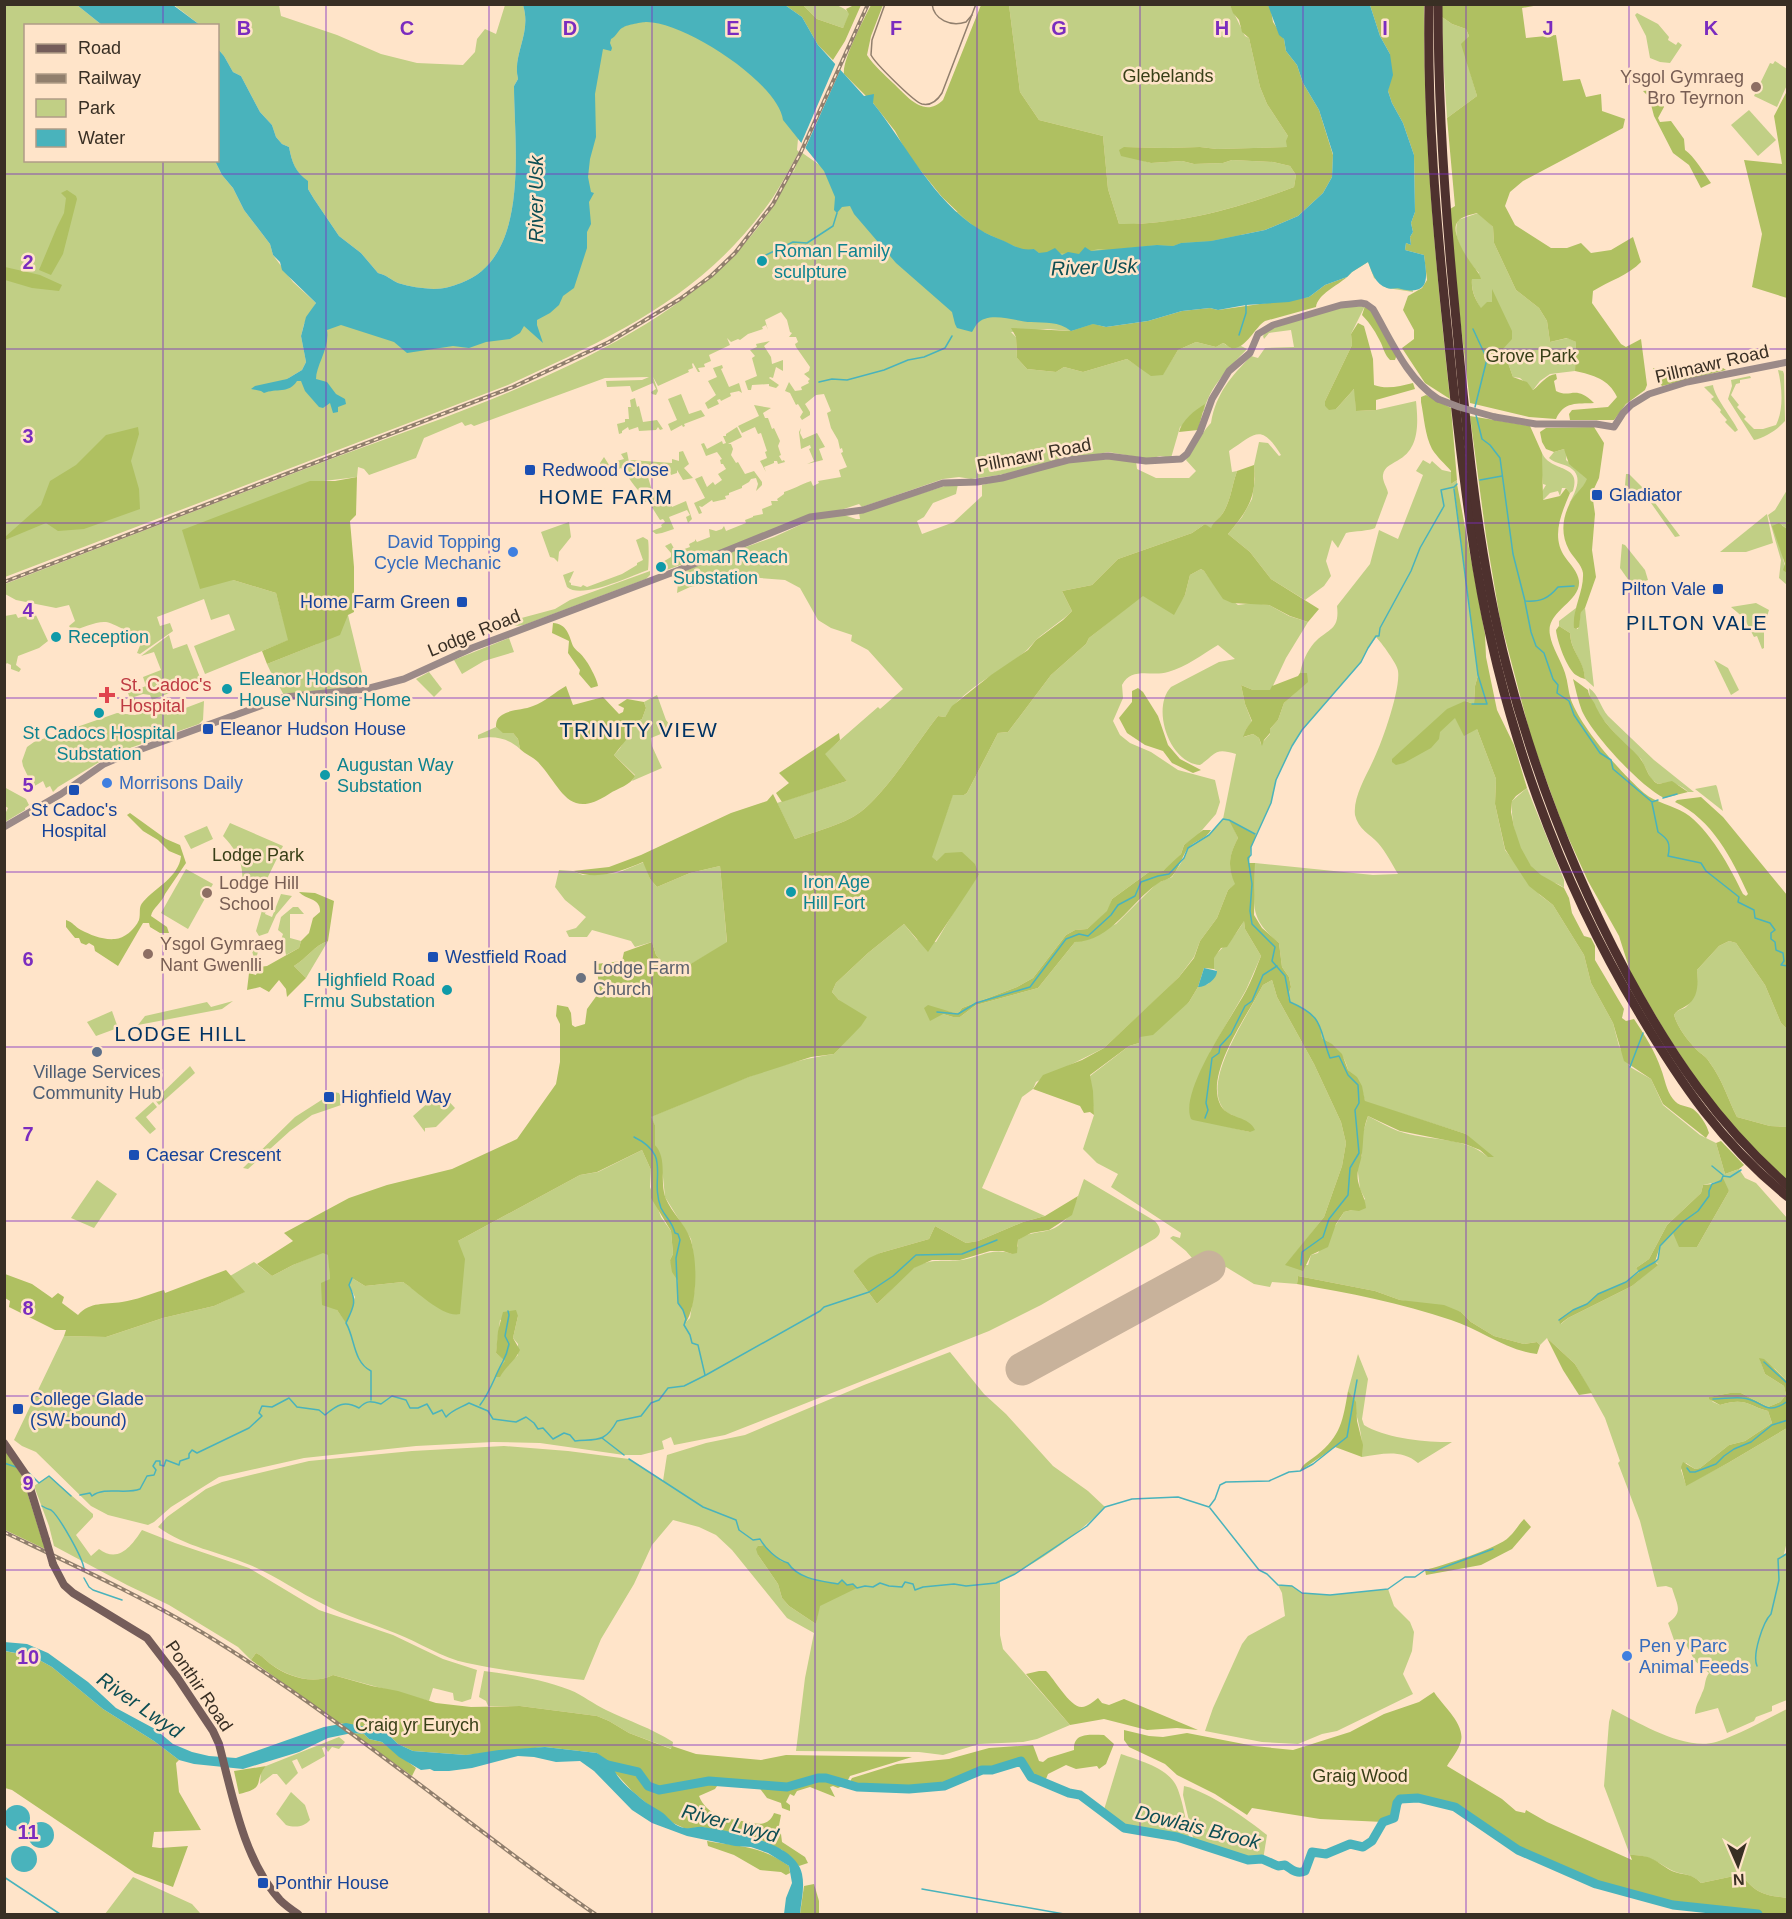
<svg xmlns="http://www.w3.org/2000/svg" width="1792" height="1919" font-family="Arial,sans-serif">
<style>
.green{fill:#c1cf85;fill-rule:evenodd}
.forest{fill:#afc061}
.water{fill:#49b3bc}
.pier{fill:#ffe4c9}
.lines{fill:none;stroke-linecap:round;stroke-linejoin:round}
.stream{stroke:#49b3bc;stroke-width:1.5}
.river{stroke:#49b3bc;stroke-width:9}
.runway{stroke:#c8b29b;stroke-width:33}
.tertiary{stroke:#9b8a88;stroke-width:7}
.secondary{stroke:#755d5a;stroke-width:8}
.trunk{stroke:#4e312e;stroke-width:9}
.tram{stroke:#917f6d;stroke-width:1.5}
.rail-casing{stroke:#917f6d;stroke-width:4}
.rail{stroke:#ffe4c9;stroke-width:1.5;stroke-dasharray:4.5;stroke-linecap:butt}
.tertiary-bridge{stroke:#9b8a88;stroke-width:7}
.secondary-bridge{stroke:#755d5a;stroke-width:8}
.grid{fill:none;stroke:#7b2cbf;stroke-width:1.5;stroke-opacity:0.55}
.education-dot{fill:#8d6e63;stroke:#ffe4c9;stroke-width:2}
.culture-dot{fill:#0f9aa8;stroke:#ffe4c9;stroke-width:2}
.transit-dot{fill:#1a4fb4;stroke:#ffe4c9;stroke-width:2}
.shop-dot{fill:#3f7fe0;stroke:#ffe4c9;stroke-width:2}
.health-dot{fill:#e0444e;stroke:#ffe4c9;stroke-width:2}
.worship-dot{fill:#6b7280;stroke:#ffe4c9;stroke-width:2}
.service-dot{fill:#5c6f8a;stroke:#ffe4c9;stroke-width:2}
.labels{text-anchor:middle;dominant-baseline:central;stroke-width:5;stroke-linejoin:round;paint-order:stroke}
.park-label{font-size:18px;fill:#383f17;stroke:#ffe4c9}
.education-label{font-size:18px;fill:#785e54;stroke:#ffe4c9;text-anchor:start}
.culture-label{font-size:18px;fill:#0d838f;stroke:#ffe4c9;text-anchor:start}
.street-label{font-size:18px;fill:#392f24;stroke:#ffe4c9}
.transit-label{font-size:18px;fill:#164399;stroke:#ffe4c9;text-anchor:start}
.shop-label{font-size:18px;fill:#366cbe;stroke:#ffe4c9;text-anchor:start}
.health-label{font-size:18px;fill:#be3a42;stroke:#ffe4c9;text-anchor:start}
.worship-label{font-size:18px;fill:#5b616d;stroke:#ffe4c9;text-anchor:start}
.service-label{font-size:18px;fill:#4e5e75;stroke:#ffe4c9}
.water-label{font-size:20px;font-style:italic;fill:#0e4e53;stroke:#ffe4c9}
.neighbourhood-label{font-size:20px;letter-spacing:1.5px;fill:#003363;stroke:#ffe4c9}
.quarter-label{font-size:21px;letter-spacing:1.5px;fill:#003363;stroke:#ffe4c9}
.grid-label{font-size:20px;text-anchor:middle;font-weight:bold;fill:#7b2cbf;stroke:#ffe4c9;stroke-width:5;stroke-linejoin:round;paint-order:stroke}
</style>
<rect width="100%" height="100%" fill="#ffe4c9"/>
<!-- green -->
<g class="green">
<path d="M 4,5 L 77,5 L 102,25 L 26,26 L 26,160 L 215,161 L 222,175 L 233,188 L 244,210 L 270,244 L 273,255 L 293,282 L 316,303 L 304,324 L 301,336 L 306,362 L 302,370 L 287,379 L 252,389 L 304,374 L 318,318 L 470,330 L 594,18 L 704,11 L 872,205 L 1405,248 L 1413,292 L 1387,288 L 1374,278 L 1368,262 L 1352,272 L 1347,277 L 1071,331 L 1047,329 L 1011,332 L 1016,337 L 1017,358 L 1027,369 L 1056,372 L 1064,367 L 1083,372 L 1127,359 L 1136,365 L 1163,374 L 1178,350 L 1196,342 L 1216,347 L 1223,343 L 1231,348 L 1241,346 L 1247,349 C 1230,367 1209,387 1204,411 L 1180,427 L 1171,458 L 1160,456 L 1149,459 L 1108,452 L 999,475 L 971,479 L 959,477 L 943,479 L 862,507 L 859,504 L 752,539 L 664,571 L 661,563 L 671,557 L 671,553 L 665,546 L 671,543 L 676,552 L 690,547 L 689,544 L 695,541 L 695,539 L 697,542 L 710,537 L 709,529 L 716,531 L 722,529 L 724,526 L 726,531 L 746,523 L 745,520 L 753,517 L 753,516 L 763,514 L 762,509 L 772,505 L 771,501 L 778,501 L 777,499 L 784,494 L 784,492 C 794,489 799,485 811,481 L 813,486 L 819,483 L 818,481 L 841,477 L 839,470 L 847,467 L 841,453 L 843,452 L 842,448 L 840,449 L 838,440 L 831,428 L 827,413 L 831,411 L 824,394 L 816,395 L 805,404 L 810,412 L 810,415 L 802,420 L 800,417 L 803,412 L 798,404 L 796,405 L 790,393 L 785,391 L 789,382 L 795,391 L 802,390 L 801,387 L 809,383 L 808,381 L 810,379 L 804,374 L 809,371 L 810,367 L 796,347 L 795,344 L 798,342 L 796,337 L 789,337 L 792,333 L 790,332 L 787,320 L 781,312 L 765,320 L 768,330 L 766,325 L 762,327 L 763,329 L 748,334 L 740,340 L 738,339 L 731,342 L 727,338 L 730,345 L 709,355 L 711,361 L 704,364 L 705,367 L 698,368 L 700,372 L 698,372 L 693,363 L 692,364 L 693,368 L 688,370 L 689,372 L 658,386 L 653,377 L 658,391 L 656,395 L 652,394 L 651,392 L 656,389 L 653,383 L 632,392 L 630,386 L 607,387 L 606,381 L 642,380 L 649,377 L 605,378 L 474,426 L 471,424 L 465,426 L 462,422 L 424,438 L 416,458 L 369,475 L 364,469 L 358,467 L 357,477 L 324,481 L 233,580 L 276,593 L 289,640 L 205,674 L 194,646 L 235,630 L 229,614 L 211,620 L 204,599 L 157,617 L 160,626 L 170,623 L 173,631 L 140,654 L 137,653 L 143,638 C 134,635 113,623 106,622 C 96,621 82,628 72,631 L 69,626 L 75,621 L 69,605 L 56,608 L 16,600 L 5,594 L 5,584 C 113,542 222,501 331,459 C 475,405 687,342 773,206 C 780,196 784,185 789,174 L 794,171 L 801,152 L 821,166 L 798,139 L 797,150 L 799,152 C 789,169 780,188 769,203 C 701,298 610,338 508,385 L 5,577 Z"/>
<path d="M 174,5 L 279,5 L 281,16 L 337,35 L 381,54 L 417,63 L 463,65 L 475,52 L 477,39 L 485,29 L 496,34 L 505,5 L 523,5 C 532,34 512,54 518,79 L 514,86 C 514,145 531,257 461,283 C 453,286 443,289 434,289 C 422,288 410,287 398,283 C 391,280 387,275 378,273 L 361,253 L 339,236 L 314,199 L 308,189 L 307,181 C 295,172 292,162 289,147 L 282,144 L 276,137 L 272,125 L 260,112 L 241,76 L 233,72 L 224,56 L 218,49 L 218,26 L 200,25 Z"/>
<path d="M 803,5 C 818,5 840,0 850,14 L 843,28 L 817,19 Z"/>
<path d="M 1009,5 L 1230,5 L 1245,36 L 1249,38 L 1260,87 L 1267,104 L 1288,136 L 1287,147 L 1217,149 L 1200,147 L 1165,148 L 1124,147 L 1134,158 L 1151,163 L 1182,161 L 1194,164 L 1223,163 L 1232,160 L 1273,162 L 1290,166 L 1296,175 L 1294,187 C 1238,208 1179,225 1119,224 L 1108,189 L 1103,136 L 1039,120 L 1020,92 Z"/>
<path d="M 1637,13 L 1658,24 L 1669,37 L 1668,40 L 1676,45 L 1678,42 L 1682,45 L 1670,63 L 1660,62 L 1650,58 L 1646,36 L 1635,15 Z"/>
<path d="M 1442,17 L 1452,24 L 1466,29 L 1469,36 L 1462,44 L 1477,96 L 1447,118 L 1443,57 Z"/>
<path d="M 1775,61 L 1787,69 L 1787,85 L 1777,107 L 1754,96 L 1770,63 L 1773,64 Z"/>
<path d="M 1749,110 L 1776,140 L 1758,156 L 1731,125 Z"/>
<path d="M 1478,213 L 1493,227 L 1494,243 L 1516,290 L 1539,308 L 1547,321 L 1550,342 L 1568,338 L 1576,342 L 1575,371 L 1550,374 L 1540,381 L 1533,390 L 1520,378 L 1513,377 L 1503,349 L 1506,343 L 1492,291 L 1492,302 L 1481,309 C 1475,299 1471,290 1472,279 L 1479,273 C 1466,259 1451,239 1458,220 Z"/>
<path d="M 1365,306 L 1351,334 L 1352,345 L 1325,401 L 1325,406 L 1336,409 L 1355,388 L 1356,411 L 1376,410 L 1416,401 C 1418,421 1420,447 1400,459 C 1393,464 1384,466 1383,475 C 1382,481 1387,487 1388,493 L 1375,528 C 1370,531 1354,531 1346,533 L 1338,548 L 1332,540 L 1326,561 L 1331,576 L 1324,586 L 1305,600 L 1271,579 L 1250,552 L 1228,534 L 1242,517 L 1252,499 L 1255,479 L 1254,465 L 1259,442 L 1268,443 L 1279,456 L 1281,455 C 1261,423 1256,433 1229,451 L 1232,472 L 1237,471 C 1232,485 1231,500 1223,513 C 1219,519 1214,522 1211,529 L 1205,524 L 1192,533 L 1118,559 L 1092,585 L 1062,591 L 1072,611 C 1061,622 1048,629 1036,640 C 1033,643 1030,647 1027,650 C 1000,673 964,687 945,717 L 938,716 C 916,743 881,803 851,818 C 834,827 813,832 795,839 L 777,803 L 847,781 L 824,754 L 878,707 L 880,709 L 903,689 L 868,650 L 851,641 L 852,635 L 831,628 L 818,620 L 800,588 L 785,580 L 735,576 L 734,579 L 690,587 L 677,593 L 679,574 L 715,558 L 774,537 L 813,519 L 844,515 L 856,519 L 860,519 L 859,513 L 945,486 L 958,484 L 956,494 L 933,503 L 924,517 L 917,521 L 922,534 L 954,522 L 982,496 L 982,485 L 1071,462 L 1111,459 L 1136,461 L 1137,469 L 1156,478 L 1189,478 L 1196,471 L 1186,460 C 1191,452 1206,427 1211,423 C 1216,393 1231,377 1251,356 L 1258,358 L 1265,348 L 1294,347 L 1291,330 L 1269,333 L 1264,339 L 1263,336 L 1267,330 L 1341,307 Z"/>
<path d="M 770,341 L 764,346 L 771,357 L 772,364 L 783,360 L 783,371 L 776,367 L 773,378 L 770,377 L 769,378 L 779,385 L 776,388 L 769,386 L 769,384 L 752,385 L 751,390 L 748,390 L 745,381 L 757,376 L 752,358 L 755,356 L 750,350 L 757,347 L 756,344 Z"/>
<path d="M 722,365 L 723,368 L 721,369 L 729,387 L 739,383 L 742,393 L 739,391 L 730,393 L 731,396 L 721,401 L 720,399 L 717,400 L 719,404 L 708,409 L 705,403 L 716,395 L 708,381 L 717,377 L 713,368 Z"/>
<path d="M 1778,370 L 1783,371 L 1784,374 L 1785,421 C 1778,429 1765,438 1754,440 L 1728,399 L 1732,386 L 1731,380 L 1750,376 L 1751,378 L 1740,380 L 1740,383 L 1736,384 L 1731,395 L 1739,405 L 1737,407 L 1746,417 L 1744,419 L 1754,429 L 1763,429 L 1776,425 C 1784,409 1782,387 1778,370 Z"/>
<path d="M 1713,385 C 1714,396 1732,418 1738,430 L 1735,432 L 1725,422 L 1727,420 L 1720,412 L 1721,410 L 1711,399 L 1714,397 L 1704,387 Z"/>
<path d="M 681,394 L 689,414 L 701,410 L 705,416 L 684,424 L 685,426 L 683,427 L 682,425 L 671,431 L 668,424 L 677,420 L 668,399 Z"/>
<path d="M 635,398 L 637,407 L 639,406 L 643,422 L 657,420 L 663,429 L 660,430 L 658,427 L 656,430 L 639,431 L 638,427 L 629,430 L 628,427 L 622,431 L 622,433 L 619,434 L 617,424 L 625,422 L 625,419 L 629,419 L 628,407 L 631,407 L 630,400 Z"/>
<path d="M 754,405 L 771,408 L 763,413 L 765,418 L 768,418 L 772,429 L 774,428 L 780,441 L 778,446 L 781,455 L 779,456 L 782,461 L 784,460 L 785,462 L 778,464 L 777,461 L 774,461 L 774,463 L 764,467 L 766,472 L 760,461 L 767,458 L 765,452 L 767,451 L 761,433 L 758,434 L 755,427 L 742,433 L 738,426 L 759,416 Z"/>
<path d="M 737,427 L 742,437 L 728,444 L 731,444 L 733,449 L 731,455 L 736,463 L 738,462 L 745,474 L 754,471 L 762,482 L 762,485 L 756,491 L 758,484 L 756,478 L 751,479 L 749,482 L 742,486 L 742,488 L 729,493 L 729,495 L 725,496 L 726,499 L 713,502 L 712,500 L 702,507 L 699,506 L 702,513 L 699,514 L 694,503 L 705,498 L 695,479 L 702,476 L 707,487 L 713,482 L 715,485 L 722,480 L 718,474 L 726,469 L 723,464 L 721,464 L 720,460 L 722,459 L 717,452 L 706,456 L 701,444 L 704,443 L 707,449 L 722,441 L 723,444 L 726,443 L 723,436 L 726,436 L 726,434 Z"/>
<path d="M 801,428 L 800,433 L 803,439 L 817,433 L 825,447 L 819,449 L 823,460 L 807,464 L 814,461 L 809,449 L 811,448 L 810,445 L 801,449 L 799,432 Z"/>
<path d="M 1564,449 L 1567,453 L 1566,460 L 1588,479 L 1583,488 L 1569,504 C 1576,491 1585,474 1567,466 C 1560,463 1555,463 1549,458 L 1554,452 Z"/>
<path d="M 683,451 L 689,464 L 684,468 L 693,478 L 683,480 L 677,470 L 677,473 L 671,475 L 669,471 L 667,474 L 666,472 L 663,474 L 663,476 L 662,474 L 655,476 L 654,475 L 648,477 L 652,491 L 660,489 L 661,496 L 665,496 L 667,501 L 671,500 L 672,507 L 686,501 L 692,519 L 688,523 L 686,517 L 690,515 L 687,510 L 669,517 L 674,529 L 662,533 L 656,534 L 652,531 L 662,527 L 661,525 L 665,522 L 663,519 L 660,520 L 648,501 L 645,502 L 644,495 L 639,497 L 642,494 C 634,487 629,477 621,468 L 607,474 L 601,467 L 600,463 L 604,457 L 611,468 L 617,461 L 624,459 L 621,454 L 627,452 L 629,462 L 631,460 L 672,463 L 672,459 L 679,461 L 679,452 Z"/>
<path d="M 1542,453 C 1551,473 1582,463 1573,491 L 1570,493 L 1566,488 L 1562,488 L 1560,496 L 1558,491 L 1550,493 L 1543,500 L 1541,493 L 1546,485 L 1543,484 L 1540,458 Z"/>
<path d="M 1423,460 L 1430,464 L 1432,461 L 1442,470 L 1451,472 L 1451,484 L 1457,480 L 1457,484 L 1454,488 L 1478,675 L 1475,686 L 1474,704 L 1465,701 L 1404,763 L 1455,717 L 1477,729 L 1496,779 L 1495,804 L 1505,850 L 1540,895 L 1553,905 L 1584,955 L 1591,983 L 1613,1023 L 1619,1046 L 1630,1067 L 1651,1079 L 1663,1105 L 1700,1135 L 1716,1143 L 1725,1174 L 1739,1169 L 1745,1178 L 1756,1183 L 1787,1218 L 1787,1381 L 1775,1369 L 1760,1360 L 1765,1374 L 1784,1386 L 1786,1395 L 1780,1402 L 1768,1407 L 1741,1393 L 1730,1393 L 1709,1397 L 1713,1402 L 1720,1405 C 1745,1397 1747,1405 1768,1411 L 1772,1423 L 1745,1441 L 1729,1445 L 1700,1468 L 1695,1469 L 1686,1463 L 1681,1470 L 1686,1485 L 1728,1463 L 1787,1428 L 1788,1537 L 1784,1554 L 1788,1553 L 1787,1700 L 1772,1706 L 1772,1711 L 1756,1717 L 1754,1721 L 1727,1733 L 1718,1708 L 1695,1714 C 1696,1703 1699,1702 1702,1693 C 1706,1686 1704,1680 1709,1673 L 1695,1661 L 1683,1639 L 1674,1640 L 1668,1623 C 1684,1612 1677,1605 1672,1588 L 1666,1586 L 1657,1587 L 1640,1521 L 1618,1463 L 1620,1461 L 1605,1418 L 1575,1364 L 1547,1338 L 1540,1345 L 1537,1342 L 1524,1344 L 1494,1336 L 1471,1322 L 1461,1312 L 1400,1300 L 1375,1291 L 1298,1276 L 1297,1284 L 1272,1282 L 1270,1287 L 1254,1284 L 1226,1267 L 1020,1378 L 1014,1366 L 1102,1320 L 1198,1265 L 1186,1251 L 1170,1238 L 1173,1236 L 1180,1238 L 1181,1233 L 1111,1187 L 1118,1174 L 1097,1163 L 1083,1149 L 1094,1115 L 1090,1076 L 1129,1046 L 1139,1043 L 1140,1037 L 1189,1002 L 1198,987 L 1208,984 L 1217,971 L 1214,969 L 1213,958 C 1224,945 1237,936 1244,920 L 1245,929 L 1261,956 L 1246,990 L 1210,1052 L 1212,1123 L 1250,1132 C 1246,1127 1242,1121 1237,1118 C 1232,1114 1226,1114 1222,1107 C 1204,1079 1245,1020 1258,994 L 1263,985 L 1272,980 L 1277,997 L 1314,1064 L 1341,1122 L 1346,1143 L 1342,1166 L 1324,1217 L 1286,1265 L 1308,1265 L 1311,1255 L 1318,1253 L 1344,1212 L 1352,1210 L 1365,1199 L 1360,1189 L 1357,1165 L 1362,1155 L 1362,1136 L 1368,1116 C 1378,1121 1388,1127 1398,1131 C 1428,1142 1463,1135 1488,1157 L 1466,1134 L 1365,1102 C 1362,1088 1360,1079 1348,1070 C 1345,1056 1336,1046 1322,1038 C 1320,1019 1308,1009 1290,1002 L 1288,996 L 1291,987 L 1289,977 L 1282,967 L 1279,943 C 1245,915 1256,903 1255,863 L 1373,875 L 1398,874 C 1392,864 1386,852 1378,843 C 1370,834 1358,829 1355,815 C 1353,798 1365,778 1372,763 C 1381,746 1401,689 1398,671 C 1398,665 1381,642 1376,637 L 1368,648 L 1361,662 L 1302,730 L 1292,746 L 1276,780 L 1271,803 L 1256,835 L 1230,820 L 1238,838 C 1229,856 1227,866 1236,884 L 1228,890 L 1217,918 L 1200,941 L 1194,957 L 1179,977 L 1152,1003 L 1104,1048 L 1036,1082 L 1033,1089 L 1022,1097 L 982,1188 L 1045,1216 L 1023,1222 L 978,1241 L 966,1243 L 935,1226 L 929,1239 L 880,1253 L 853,1271 L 877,1304 C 890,1293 901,1276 915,1267 C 931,1258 945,1262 962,1260 C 980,1257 993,1247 1012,1254 L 1018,1246 L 1018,1240 C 1027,1233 1035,1233 1046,1231 C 1072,1225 1076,1200 1084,1179 L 1155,1221 C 1163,1230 1161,1236 1151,1241 L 1041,1305 L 989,1331 L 725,1435 L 674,1445 L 671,1437 L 662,1441 L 664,1449 L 641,1455 L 624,1455 L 540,1443 L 493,1442 L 416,1446 L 304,1458 L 219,1477 L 171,1507 L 154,1522 L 148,1525 L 108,1515 L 91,1506 L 36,1452 L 22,1446 L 14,1440 L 64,1336 L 106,1337 L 163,1318 L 214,1306 L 244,1292 L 230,1276 L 254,1262 L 272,1276 L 293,1265 L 323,1252 L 329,1255 L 330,1279 L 337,1310 L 346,1322 L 355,1297 L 349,1285 L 352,1278 L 365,1286 L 403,1282 L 416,1291 L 458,1241 L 580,1175 L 598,1172 L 642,1150 L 651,1170 L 650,1187 L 661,1217 L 671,1231 L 673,1254 L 670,1260 L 678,1281 L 686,1319 L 685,1323 L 690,1318 L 695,1287 L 693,1251 L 691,1239 L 665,1197 L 663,1177 L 655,1145 L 655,1125 L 650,1117 C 710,1093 770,1063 834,1054 L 847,1040 L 839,1000 L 832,992 L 836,983 L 868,953 L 904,924 L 917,940 L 936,942 L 961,900 L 979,875 L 937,861 L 931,857 L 953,794 L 964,795 L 967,793 L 998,733 L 1008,732 L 1051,675 L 1086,644 L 1089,638 L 1143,595 L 1179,604 L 1185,595 L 1190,575 L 1201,569 L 1204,571 L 1218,590 L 1238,605 L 1253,603 L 1269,605 L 1289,616 L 1308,622 L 1286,658 L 1271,690 L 1253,690 L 1241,685 L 1245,704 L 1252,722 L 1246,729 L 1244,737 L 1253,734 L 1259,738 L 1261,744 L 1270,734 L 1270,729 L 1278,720 L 1284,703 L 1295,693 L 1307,673 L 1300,673 C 1302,663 1307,651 1314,643 C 1328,628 1340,631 1337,606 L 1370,564 L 1379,530 L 1398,539 L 1423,475 L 1416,471 ZM 1218,645 L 1235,659 L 1219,662 L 1171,687 C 1151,708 1169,763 1200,765 C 1216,755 1213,747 1236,754 L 1223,819 L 1209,835 L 1188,848 L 1184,858 L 1172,877 L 1157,883 L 1116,924 L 1075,942 L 1038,988 L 976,1005 L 960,1017 L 953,1017 L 943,1014 L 947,1011 L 958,1014 L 962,1008 L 1017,987 L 1033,978 L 1066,935 L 1075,930 L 1087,929 L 1108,911 L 1112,899 L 1149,872 L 1163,871 L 1173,863 L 1181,854 L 1184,845 L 1196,837 L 1216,814 L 1220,802 L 1215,780 L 1178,770 L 1151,752 L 1130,743 L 1120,735 L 1113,721 L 1123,698 L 1122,685 C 1132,666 1151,677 1168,672 C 1186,667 1203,654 1218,645 ZM 1721,1181 L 1729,1191 L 1697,1247 L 1673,1233 L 1660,1246 L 1658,1259 L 1655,1262 L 1658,1264 L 1632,1286 L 1568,1318 L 1561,1324 L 1573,1310 L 1587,1304 L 1598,1294 L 1626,1282 L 1639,1271 L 1636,1268 L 1649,1259 L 1667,1225 L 1701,1193 L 1703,1185 ZM 518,1316 L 513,1338 L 518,1344 L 518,1355 L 504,1368 L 500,1367 L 506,1361 L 496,1353 L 500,1320 Z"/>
<path d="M 1626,474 L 1629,474 L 1654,499 L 1652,499 L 1680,536 L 1675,537 L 1651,503 L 1652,499 L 1624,497 Z"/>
<path d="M 1787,490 L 1787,529 L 1782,525 L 1783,559 L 1787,573 L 1787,585 L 1779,578 L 1781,560 L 1768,515 L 1775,510 Z"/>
<path d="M 1767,514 L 1773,543 L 1746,552 L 1720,552 Z"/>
<path d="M 569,522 L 571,537 L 559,552 L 558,562 L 554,558 L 550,557 L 541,532 Z"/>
<path d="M 643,537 L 648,540 C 649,544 649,566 648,570 C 630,576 582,600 567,587 L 563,575 L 574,571 L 569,582 L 571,583 L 571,585 L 581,587 L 583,585 L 587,587 L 622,574 L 637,565 L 637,563 L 643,560 L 636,540 Z"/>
<path d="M 1622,544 L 1625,545 L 1645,570 L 1648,580 L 1632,585 L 1620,568 Z"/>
<path d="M 650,571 L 650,575 L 646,579 L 524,625 L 516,626 L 512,623 L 514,620 L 555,609 L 570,600 Z"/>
<path d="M 1756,603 L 1769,610 L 1764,626 L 1764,648 L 1762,649 L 1757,636 L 1754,637 L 1744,618 L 1731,607 Z"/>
<path d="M 1576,608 L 1574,628 L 1578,629 L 1581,611 L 1585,608 L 1594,687 L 1585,679 C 1584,661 1571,652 1570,633 L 1559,626 L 1559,621 Z"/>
<path d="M 35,613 L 48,641 L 39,648 L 18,656 L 16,665 L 21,669 L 19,672 L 11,669 L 11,665 L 7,663 L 5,665 L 5,616 L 16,614 L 18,618 Z"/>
<path d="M 348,615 L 366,689 L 285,697 C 279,685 272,676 267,664 L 317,644 Z"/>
<path d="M 169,635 L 173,649 L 187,644 L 201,680 L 152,700 L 150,695 L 143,694 L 134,697 L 137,704 L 146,701 L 147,704 L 134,709 L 128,693 L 146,686 L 143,677 L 161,670 L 154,652 L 141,656 Z"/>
<path d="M 509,638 L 514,652 L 484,661 L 462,674 L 454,660 Z"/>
<path d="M 1714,660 L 1728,668 L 1739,690 L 1731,695 Z"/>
<path d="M 429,672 L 442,689 L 434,697 L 416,679 Z"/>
<path d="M 1589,688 C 1599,695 1600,707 1608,716 L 1654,760 L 1694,792 L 1688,792 C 1680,784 1669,781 1658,784 L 1651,779 L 1641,759 L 1622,742 L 1601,717 L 1590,698 Z"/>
<path d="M 657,695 L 666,720 L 673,729 L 651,738 L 652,746 L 662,768 L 632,781 L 635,775 L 614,755 C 622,747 627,739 624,728 L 642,719 L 646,708 L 644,702 Z"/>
<path d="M 204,701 L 203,720 L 199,724 L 130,748 L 106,758 L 58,787 L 53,792 L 50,786 L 46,788 L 43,781 L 33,787 L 23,766 L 22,761 L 27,747 L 34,742 L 117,713 L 135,715 L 161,705 L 167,715 Z"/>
<path d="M 496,727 L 503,732 L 513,733 L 518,739 L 520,749 C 508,738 493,735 478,739 L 478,735 Z"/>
<path d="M 1716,785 L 1717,787 L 1723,811 L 1695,789 Z"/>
<path d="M 4,787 L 26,799 L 29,805 L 25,808 L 25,810 L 5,822 L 5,814 L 8,808 L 5,806 Z"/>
<path d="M 1527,788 L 1564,880 L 1564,888 C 1558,883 1553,883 1547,880 C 1522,867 1510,828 1512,801 Z"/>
<path d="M 230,823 L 283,846 L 264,885 L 256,885 L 242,879 C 244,863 234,847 223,836 Z"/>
<path d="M 207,826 L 213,839 L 191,849 L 184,836 Z"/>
<path d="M 644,862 L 650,879 L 657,887 L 690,873 L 720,866 L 727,943 L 674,974 L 656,955 L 652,942 L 635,947 L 631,941 L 592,930 L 587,937 L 569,937 L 566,931 L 576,928 L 586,917 L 565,900 L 555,887 L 559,870 L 573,871 L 583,875 L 617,873 Z"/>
<path d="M 186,869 L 213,884 L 188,929 L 161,913 Z"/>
<path d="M 281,894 L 292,896 L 276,915 L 268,933 L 259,936 L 256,931 L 263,907 L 267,908 L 265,914 L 272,917 Z"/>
<path d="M 293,907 L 298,907 L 304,914 L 290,914 L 290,938 L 301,941 L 299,948 L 286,955 L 284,944 L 259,948 L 256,959 L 254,958 L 252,951 C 258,938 270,943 281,940 L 283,934 L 278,930 L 281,917 Z"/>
<path d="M 328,941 L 306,978 L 294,966 C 306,959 315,945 328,941 Z"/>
<path d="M 1729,941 L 1736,943 L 1765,985 L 1781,1023 L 1787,1029 L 1787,1127 L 1770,1126 L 1737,1117 C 1728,1099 1722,1079 1710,1063 C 1707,1057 1701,1054 1697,1050 C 1687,1040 1678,1028 1674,1015 C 1678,1009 1681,1010 1686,1007 C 1696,998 1698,983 1697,970 L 1719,946 Z"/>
<path d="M 233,1001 L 222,1009 L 138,1025 L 145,1016 L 207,1002 L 211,1007 Z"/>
<path d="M 112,1011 L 117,1025 L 115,1029 L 96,1036 L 87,1022 Z"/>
<path d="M 190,1066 L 195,1073 L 159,1105 L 155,1100 Z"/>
<path d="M 334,1092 L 339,1093 L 344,1104 L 312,1115 L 290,1131 L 248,1169 L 243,1168 L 295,1117 Z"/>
<path d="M 438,1094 L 443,1095 L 455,1108 L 436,1127 L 425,1128 L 425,1132 L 413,1116 Z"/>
<path d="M 153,1102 L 157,1107 L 146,1117 L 156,1129 L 150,1134 L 135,1118 Z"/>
<path d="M 97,1180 L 117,1194 L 94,1228 L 71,1218 Z"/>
<path d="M 950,1352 L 984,1394 L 1006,1414 L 1053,1466 L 1088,1491 L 1105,1507 C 1078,1535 1035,1565 1000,1581 L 1000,1635 L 1003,1649 L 1070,1725 L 1037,1739 L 1023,1742 L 979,1744 L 943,1755 L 919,1752 L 796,1751 L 805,1678 L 814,1633 L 787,1618 L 732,1550 L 716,1535 L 699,1527 L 673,1520 L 652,1545 L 634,1584 L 601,1639 L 584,1680 C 545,1676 505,1671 467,1663 C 442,1658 419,1642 395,1633 C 371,1623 345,1616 323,1604 C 298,1592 276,1576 250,1565 C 220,1552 185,1547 158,1527 L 167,1517 L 206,1489 L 222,1482 L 309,1461 L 412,1451 L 504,1446 L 568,1451 L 629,1459 L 663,1481 L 667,1455 L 706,1443 L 745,1435 L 864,1385 ZM 764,1545 L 781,1561 L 788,1563 C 799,1581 828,1584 847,1585 L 819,1606 L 816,1624 L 789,1606 L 782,1598 L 778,1584 L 758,1555 L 758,1546 Z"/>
<path d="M 1358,1354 L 1368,1379 L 1362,1419 L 1364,1425 C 1385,1438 1427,1443 1452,1442 L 1418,1463 C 1401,1449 1382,1454 1362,1457 C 1364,1437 1356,1410 1348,1391 Z"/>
<path d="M 49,1476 L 93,1514 L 93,1517 L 76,1535 L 91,1556 L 99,1549 C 119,1564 132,1545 142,1530 L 175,1543 L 249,1568 L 319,1610 L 393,1635 L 443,1659 L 477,1670 L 471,1699 L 462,1702 L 454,1700 L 453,1693 L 433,1688 L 429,1701 L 333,1675 C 314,1685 289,1677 272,1665 C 266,1661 263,1656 256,1653 L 251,1660 L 238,1647 L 169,1605 L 127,1585 L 54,1546 L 49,1526 L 34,1486 Z"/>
<path d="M 1278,1585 L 1292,1586 L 1302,1593 L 1330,1595 L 1388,1589 L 1394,1606 L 1410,1622 L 1414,1632 L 1412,1651 L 1403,1674 L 1413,1694 L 1337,1731 L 1322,1734 L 1298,1744 L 1262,1742 L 1205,1731 L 1213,1708 L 1242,1644 L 1248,1636 L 1285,1616 L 1282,1593 Z"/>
<path d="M 484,1671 C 514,1675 542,1679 570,1690 C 583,1695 593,1704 606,1710 C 629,1721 651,1728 673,1742 L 672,1749 L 629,1733 L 609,1721 L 597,1716 L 520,1706 L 488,1706 L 486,1701 L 479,1697 Z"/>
<path d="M 1612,1709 C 1639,1723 1685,1751 1716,1742 C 1741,1734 1764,1720 1787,1709 L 1787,1898 C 1766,1895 1758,1895 1743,1877 L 1734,1876 L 1701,1883 C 1690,1872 1683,1876 1671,1870 C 1655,1861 1649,1855 1630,1855 L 1604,1786 L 1609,1722 Z"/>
<path d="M 339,1737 L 345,1742 L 339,1749 L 332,1747 L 328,1752 L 325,1747 L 322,1748 L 325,1756 L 302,1769 L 297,1759 L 292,1761 L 298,1773 L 286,1785 L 277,1774 L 273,1774 L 260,1784 L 261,1772 L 266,1766 Z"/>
<path d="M 1121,1754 C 1138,1760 1164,1767 1174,1782 C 1182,1793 1187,1827 1190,1841 L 1124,1828 L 1103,1813 Z"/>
<path d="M 1184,1786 C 1209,1792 1247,1819 1267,1835 L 1263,1860 L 1248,1860 L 1194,1842 L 1183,1795 Z"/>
<path d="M 291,1792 L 305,1805 L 310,1820 C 304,1827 295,1828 286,1825 L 276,1814 Z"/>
<path d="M 133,1877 L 192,1904 L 200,1913 L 206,1914 L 105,1914 Z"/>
</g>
<!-- forest -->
<g class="forest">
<path d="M 785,5 L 803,5 L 817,19 L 843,28 L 849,14 L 846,9 L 854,5 L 861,5 L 845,41 L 833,60 L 818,45 L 802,17 Z"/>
<path d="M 871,5 L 883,5 L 871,36 L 867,55 C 874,66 884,74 893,83 C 907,96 924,119 943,100 L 981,5 L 1009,5 L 1020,92 L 1039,120 L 1103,136 L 1108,189 L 1119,224 C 1179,225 1239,208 1294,187 L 1296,175 L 1290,166 L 1273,162 L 1232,160 L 1223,163 L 1194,164 L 1182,161 L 1151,163 L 1121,156 L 1119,150 L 1124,147 L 1165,148 L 1200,147 L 1217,149 L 1287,147 L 1286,141 L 1288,136 L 1267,104 L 1260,87 L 1249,38 L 1242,32 L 1239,20 L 1233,13 L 1230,5 L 1268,5 L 1271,10 L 1273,22 L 1284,39 L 1286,51 L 1297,65 L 1303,83 L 1319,110 L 1333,155 L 1332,177 L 1323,193 L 1298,216 L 1265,230 L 1211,241 L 1181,243 L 1173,246 L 1157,245 L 1109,250 L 1098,249 L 1079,254 L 1039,253 L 1034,249 L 1025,251 L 979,230 L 964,218 L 942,197 L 908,155 L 895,131 L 873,103 L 844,74 C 842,60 864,19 871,5 Z"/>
<path d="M 1370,5 L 1424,5 C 1423,137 1436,267 1450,399 L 1425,383 L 1402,348 L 1414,339 L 1414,330 L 1403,310 L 1408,296 L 1422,288 L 1427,280 L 1424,255 L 1405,250 L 1406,243 L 1411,245 L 1410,237 L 1413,232 L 1411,223 L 1415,212 L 1414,155 L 1403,123 L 1392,103 L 1388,91 L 1390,54 L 1380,36 Z"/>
<path d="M 1442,5 L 1539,5 L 1522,8 L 1526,38 L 1556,35 L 1563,81 L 1580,79 L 1586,97 L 1601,94 L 1602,111 L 1625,119 L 1623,128 L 1523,181 L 1510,192 L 1505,206 L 1515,225 L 1551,248 L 1567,248 L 1581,243 L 1591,253 L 1611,250 L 1633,237 L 1641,262 C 1629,275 1609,281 1593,291 L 1592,303 L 1621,344 L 1626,347 L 1641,339 L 1647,385 L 1645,390 L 1626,404 L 1614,420 L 1570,420 L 1569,414 L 1572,410 L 1608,407 L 1617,397 C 1609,379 1593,375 1575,371 L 1576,342 L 1567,338 L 1550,342 L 1547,321 L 1539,308 L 1516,290 L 1494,243 L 1493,227 L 1477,213 C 1466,216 1453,218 1456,233 C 1459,245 1464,253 1471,263 C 1475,269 1479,272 1481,279 L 1472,279 C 1471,291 1475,299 1481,308 L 1487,302 L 1492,302 L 1492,289 L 1512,331 L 1512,339 L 1503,349 L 1513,377 L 1527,382 L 1533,390 C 1541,384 1546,375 1556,374 L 1557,379 L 1554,381 L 1556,391 C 1571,399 1575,384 1594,403 C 1577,404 1564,401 1556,419 L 1529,417 L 1470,403 L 1452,250 L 1450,209 L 1455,206 L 1447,118 L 1477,96 L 1461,44 L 1469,36 L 1466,29 L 1452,24 L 1442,17 Z"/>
<path d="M 1651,90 L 1657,91 L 1664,107 L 1658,118 L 1660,122 L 1671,121 L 1684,139 L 1685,150 C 1694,156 1704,173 1711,183 L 1701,188 L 1689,165 L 1673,153 L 1654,116 L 1649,97 L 1643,91 Z"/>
<path d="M 1787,91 L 1787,298 L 1752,287 L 1762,234 L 1744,160 L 1782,164 L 1774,116 Z"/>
<path d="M 67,190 L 76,196 L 77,199 L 63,254 L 51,275 L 39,270 L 57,227 L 64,213 L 66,198 L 61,193 Z"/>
<path d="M 5,267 L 40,275 L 62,285 L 59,291 L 32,288 L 5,280 Z"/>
<path d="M 1347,277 C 1337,286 1318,294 1316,307 L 1265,321 C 1255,327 1245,351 1231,348 C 1228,347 1226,344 1223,343 L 1216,347 L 1196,342 L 1178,350 L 1163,375 L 1151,376 L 1127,359 L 1083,372 L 1064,367 L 1056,372 L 1027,369 L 1017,358 L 1016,337 L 1011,328 L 1071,331 L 1093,324 L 1106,327 L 1148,321 L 1182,311 L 1210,308 L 1218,310 L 1309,297 L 1325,285 Z"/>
<path d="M 1365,306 L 1372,311 L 1397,354 L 1395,360 L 1390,360 C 1385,355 1384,350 1381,343 C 1376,333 1371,324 1362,315 Z"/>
<path d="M 1358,323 L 1364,326 L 1373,359 L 1374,385 C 1387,390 1400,386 1413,383 L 1415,389 L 1376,400 L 1376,410 L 1356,411 L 1354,389 L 1336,409 L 1329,410 L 1325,406 L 1325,401 L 1352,345 L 1351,334 Z"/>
<path d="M 1653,368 L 1660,370 L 1669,378 L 1723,368 L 1726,370 L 1662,386 L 1656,379 Z"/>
<path d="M 1426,395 L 1451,408 L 1457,480 L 1451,484 L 1451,471 C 1445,464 1437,457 1432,449 C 1425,436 1424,417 1421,402 L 1421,397 Z"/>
<path d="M 1205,404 L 1198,430 L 1179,432 C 1182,420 1195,410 1205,404 Z"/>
<path d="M 1470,416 L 1530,426 L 1542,453 L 1543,500 L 1560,496 L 1566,488 L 1570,493 C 1561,514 1551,537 1565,557 C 1570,564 1578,572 1579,581 C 1581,602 1545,611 1550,635 C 1552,648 1561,660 1565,673 C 1568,682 1568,691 1571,700 C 1582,729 1621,773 1644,793 C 1656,803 1672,805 1685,813 C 1709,828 1731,869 1743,894 L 1746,896 L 1748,894 C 1732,859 1712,819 1675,802 L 1677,800 L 1701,797 L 1723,817 L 1787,895 L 1787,1029 L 1781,1023 L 1765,985 L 1736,943 L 1729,941 L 1719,946 L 1697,970 C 1698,983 1699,998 1686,1006 C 1680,1010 1678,1009 1674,1015 C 1678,1028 1687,1040 1697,1050 C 1701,1054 1707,1057 1710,1063 C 1722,1079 1728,1099 1737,1117 L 1770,1126 L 1787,1127 L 1787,1181 L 1757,1153 L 1707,1095 L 1669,1038 L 1631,974 L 1619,936 L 1588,881 L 1563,826 L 1532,741 L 1500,619 L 1486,536 Z"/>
<path d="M 138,427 L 139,434 L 131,461 L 139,489 L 140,509 L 84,529 L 58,531 L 46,523 L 5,540 L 5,537 L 41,505 L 50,481 L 76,465 L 106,435 Z"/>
<path d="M 1594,427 L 1604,443 L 1599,478 L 1592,493 L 1595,514 L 1592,550 L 1596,577 L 1585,608 L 1581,612 L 1579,627 L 1576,629 L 1574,628 C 1572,609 1584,592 1583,573 C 1582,565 1573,557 1569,550 C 1561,535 1562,520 1569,505 C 1573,495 1583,489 1587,479 L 1569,464 L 1564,449 L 1554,452 L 1546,449 L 1542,442 L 1540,432 L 1546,428 Z"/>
<path d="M 1254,465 C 1257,497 1248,510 1228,534 L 1250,552 L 1271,579 L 1319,609 L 1308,622 L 1290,616 L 1269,605 L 1232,603 L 1223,599 L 1204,571 L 1201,569 L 1190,575 L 1185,595 L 1174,615 L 1143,596 L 1089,638 L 1086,644 L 1051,675 L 1008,732 L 998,733 L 967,793 L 964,795 L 953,795 L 932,857 L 937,861 L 945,853 L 962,852 L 975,864 L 979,875 L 928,952 L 904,924 L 868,953 L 836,983 L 832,992 L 839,1000 L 867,1017 L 861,1026 L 834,1054 L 811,1057 L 749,1077 L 651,1117 L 655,1125 L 655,1145 C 668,1159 659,1181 666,1199 C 672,1213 685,1224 690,1238 C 698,1259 698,1308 684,1325 C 687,1316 683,1310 678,1303 L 678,1281 L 672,1272 L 670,1260 L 673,1254 L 671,1231 L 651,1198 L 651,1170 L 642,1150 L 597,1172 L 580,1175 L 458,1241 L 465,1259 L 460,1314 C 443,1318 418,1292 403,1282 L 365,1286 L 352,1278 L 349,1285 C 357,1302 354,1306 346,1323 L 337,1310 L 322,1305 L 321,1283 L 330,1279 L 328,1255 L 323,1253 L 293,1265 L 272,1276 L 257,1264 L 293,1241 L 284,1233 L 349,1198 L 387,1185 L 452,1169 L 517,1139 L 556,1084 L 560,1062 L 560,1024 L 556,1016 L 557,1005 L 568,1007 L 571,1013 L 572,1025 L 575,1027 L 585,1024 L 587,1009 L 600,991 L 596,964 L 622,961 L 624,952 L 652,942 L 656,955 L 674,974 L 727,942 L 720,866 L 690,873 L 657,887 L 650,879 L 643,862 C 621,871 598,881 573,871 L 609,867 L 641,855 L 731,813 L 767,801 L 773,794 L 795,839 C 813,832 834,827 851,818 C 881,803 916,743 938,716 L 945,717 L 952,706 L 991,675 L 1028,650 L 1036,640 L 1063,620 L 1072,611 L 1062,591 L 1092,585 L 1118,559 L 1192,533 L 1205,524 L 1211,528 C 1214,521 1219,519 1223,513 C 1231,500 1232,485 1237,471 Z"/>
<path d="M 357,477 L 356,515 L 350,521 L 354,567 L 354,612 L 348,615 L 340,635 L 267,664 L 262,651 L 288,640 L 276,593 L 233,580 L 200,589 L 182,530 L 310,481 L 335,481 Z"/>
<path d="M 1457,484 L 1485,634 L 1486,657 L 1497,710 L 1514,745 L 1527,788 L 1516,796 L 1512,801 L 1511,812 L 1514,827 L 1521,848 L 1531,866 L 1541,875 L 1564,888 L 1569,898 L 1572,913 L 1584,936 L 1591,938 L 1595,946 L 1595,960 L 1624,1009 L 1622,1018 L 1626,1021 L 1634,1019 C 1644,1034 1655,1051 1661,1069 C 1665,1079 1666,1090 1673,1099 C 1679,1107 1686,1105 1693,1109 C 1700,1114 1707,1125 1709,1133 L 1706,1138 L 1663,1104 L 1651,1079 L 1624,1061 L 1613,1023 L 1591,983 L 1584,955 L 1553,905 L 1529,886 L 1505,849 L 1495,804 L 1496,779 L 1477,729 L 1464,736 L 1455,718 L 1440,732 L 1439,739 L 1431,748 L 1404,763 L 1396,765 L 1392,762 L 1392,759 L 1447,709 L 1465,701 L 1474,704 L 1475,686 L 1478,675 L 1454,487 Z"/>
<path d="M 1779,523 L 1787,529 L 1787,573 L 1783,570 L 1785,564 L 1772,526 Z"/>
<path d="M 553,623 C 567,624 569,635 573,646 C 576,651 581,653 584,658 C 588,662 598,681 598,686 L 591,688 L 579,674 L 580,670 L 568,653 L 569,641 L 552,633 Z"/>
<path d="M 1559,626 L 1570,633 C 1571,653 1584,659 1585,679 C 1582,678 1579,677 1576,675 C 1567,669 1557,641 1556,630 Z"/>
<path d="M 1300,673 L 1307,673 L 1308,682 L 1284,703 L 1278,720 L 1270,729 L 1270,733 L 1264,740 L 1262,746 L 1259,738 L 1253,734 L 1243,737 L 1246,729 L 1252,721 L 1245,704 L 1241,685 L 1253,690 L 1270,690 L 1272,686 L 1298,676 Z"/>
<path d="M 1573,679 L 1588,690 C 1589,698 1594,700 1596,707 C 1606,728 1624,741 1639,757 C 1647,766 1647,778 1658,784 L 1672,781 L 1688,792 L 1664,798 C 1640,786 1593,735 1582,711 C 1578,701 1576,690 1573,679 Z"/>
<path d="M 566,686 L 573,705 L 603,697 L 619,714 L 623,712 L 624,708 L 618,705 L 627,699 L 644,702 L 646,708 L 642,719 L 624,728 L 626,740 L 614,755 L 635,776 C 631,785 618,788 609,794 C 568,821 562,788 538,762 C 533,757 525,754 520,749 L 518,739 L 513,733 L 503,733 L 496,727 C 496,722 497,718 502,715 C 511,709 524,710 533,706 C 545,702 555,692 566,686 Z"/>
<path d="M 1138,688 L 1143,692 L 1158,716 L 1168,745 L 1180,759 L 1201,770 L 1193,773 L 1172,763 L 1163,751 L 1145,745 L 1127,733 L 1119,718 L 1132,702 L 1132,691 Z"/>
<path d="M 839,733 L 840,740 L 825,754 L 847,781 L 782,802 L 776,793 L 789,783 L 779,773 Z"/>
<path d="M 130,813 L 166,839 L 180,845 L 186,863 L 165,894 C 162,903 152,908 151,916 L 167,927 L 169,933 L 160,933 L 150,927 L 149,923 L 143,923 L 118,966 L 95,951 L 94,946 L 89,943 L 86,945 L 81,943 L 79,938 L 75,938 L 66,927 L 66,920 C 73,922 75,927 81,930 C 91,935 102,940 115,939 C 124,939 135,929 139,920 C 141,913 138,907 143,902 C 155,888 179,877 181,856 L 169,851 L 158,840 L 143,831 L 127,815 Z"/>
<path d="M 1229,820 L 1256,835 L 1251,847 L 1249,863 L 1255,863 L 1254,915 L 1262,928 L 1279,943 L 1282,967 L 1289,977 L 1291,987 L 1288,996 L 1290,1002 C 1309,1010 1320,1017 1322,1038 L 1332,1044 L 1342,1054 L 1348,1070 L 1357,1077 L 1362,1086 L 1365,1101 L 1466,1134 L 1494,1157 L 1488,1157 L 1480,1150 L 1465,1144 L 1400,1131 L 1368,1116 C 1362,1132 1364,1138 1362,1153 C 1361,1163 1356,1170 1358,1181 C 1360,1191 1365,1197 1366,1208 L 1359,1211 L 1352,1210 L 1344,1212 L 1336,1224 L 1328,1247 L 1311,1255 L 1303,1271 L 1285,1265 L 1324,1217 L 1342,1166 L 1346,1143 L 1341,1122 L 1314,1064 L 1277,997 L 1272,980 L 1263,985 L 1258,994 C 1244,1020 1204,1077 1221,1106 C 1229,1119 1249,1116 1255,1130 L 1250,1132 L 1193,1120 L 1191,1119 C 1179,1091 1232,1017 1246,991 C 1252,980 1256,968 1261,956 L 1245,929 L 1244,921 L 1227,947 L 1221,948 L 1214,958 L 1214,969 L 1204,968 L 1198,987 L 1189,1002 L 1153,1035 L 1140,1037 L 1139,1043 L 1129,1046 L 1090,1075 L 1093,1091 L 1094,1115 L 1090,1112 L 1084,1113 L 1080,1106 L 1033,1089 L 1043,1075 L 1082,1060 L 1104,1048 L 1179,977 L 1194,958 L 1200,941 L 1217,918 L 1228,890 L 1235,884 C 1227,866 1229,855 1238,838 Z"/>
<path d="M 1203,830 L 1211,830 C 1206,839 1196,840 1189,847 C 1184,852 1179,868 1173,875 C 1169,880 1162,880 1157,884 C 1130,903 1111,941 1075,942 L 1038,988 L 976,1005 L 960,1017 L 953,1017 L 943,1014 L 930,1021 L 924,1008 L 928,1005 L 958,1014 L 962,1008 L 1017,987 L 1033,978 L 1066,935 L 1075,930 L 1087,929 L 1107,911 L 1112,899 L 1149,872 L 1163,871 L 1181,854 L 1184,845 Z"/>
<path d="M 299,892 L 315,893 L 334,901 L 328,941 C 315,945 306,959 294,966 L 306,978 L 287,997 L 286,989 L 279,980 L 269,992 L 260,987 L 247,990 L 249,973 L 256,975 L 259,967 L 267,966 L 299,948 L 301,941 L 309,933 L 313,918 L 320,912 C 321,898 306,900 299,892 Z"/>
<path d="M 1721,1141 L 1744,1165 L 1739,1169 L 1725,1174 L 1716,1143 Z"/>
<path d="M 1723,1178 L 1729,1191 L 1697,1247 L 1679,1247 L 1673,1233 L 1660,1246 L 1655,1262 L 1658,1265 L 1632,1286 L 1568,1318 L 1560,1324 L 1559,1320 L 1573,1310 L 1587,1304 L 1598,1294 L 1626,1282 L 1639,1272 L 1636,1268 L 1649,1259 L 1667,1225 L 1701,1193 L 1703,1185 L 1713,1184 Z"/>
<path d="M 1078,1196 L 1072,1215 L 1049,1230 L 1031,1233 L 1018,1240 L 1017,1253 L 1012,1254 L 1003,1251 L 990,1251 L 960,1260 L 932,1260 L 914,1268 L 877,1304 L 853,1271 L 869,1258 L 880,1253 L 929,1239 L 935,1226 L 966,1243 L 978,1241 L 1023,1222 L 1045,1216 Z"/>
<path d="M 226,1270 L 245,1292 L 214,1306 L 163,1318 L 106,1337 L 64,1336 L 66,1330 L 55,1330 L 9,1307 L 10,1301 L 5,1298 L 5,1274 L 32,1284 L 52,1298 L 58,1293 L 64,1297 L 62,1303 L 78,1315 C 91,1301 104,1305 122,1302 C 136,1300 150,1294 164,1290 L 165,1293 Z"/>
<path d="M 1298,1276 L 1375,1291 L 1400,1300 L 1444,1305 L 1461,1312 L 1471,1322 L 1494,1336 L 1524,1344 L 1537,1342 L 1540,1345 L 1537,1354 C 1507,1351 1480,1329 1451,1320 C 1401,1303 1349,1293 1297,1284 Z"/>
<path d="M 516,1310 L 518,1316 L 513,1338 L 520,1350 C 516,1360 505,1367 500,1377 L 495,1377 L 500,1367 L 505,1361 L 496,1353 L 498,1331 L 503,1312 Z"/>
<path d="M 1547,1338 L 1575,1364 L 1592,1393 L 1579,1395 L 1563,1370 Z"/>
<path d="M 1759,1358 L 1764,1359 L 1787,1381 L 1787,1428 L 1728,1463 L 1686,1486 L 1681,1467 L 1683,1462 L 1695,1469 L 1700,1468 L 1729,1445 L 1745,1441 L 1772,1423 L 1768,1411 C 1747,1405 1745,1397 1720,1405 L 1709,1399 L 1709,1397 L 1730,1393 L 1741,1393 L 1768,1407 L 1780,1402 L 1786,1395 L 1784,1386 L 1765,1374 Z"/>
<path d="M 1348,1391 L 1356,1402 L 1357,1421 L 1363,1445 L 1362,1457 L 1335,1447 L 1300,1471 C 1303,1463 1311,1460 1317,1455 C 1341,1436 1343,1420 1348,1391 Z"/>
<path d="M 4,1448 L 22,1476 L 45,1549 L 5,1530 Z"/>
<path d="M 1524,1519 L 1531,1527 L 1512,1549 L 1481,1565 L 1426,1575 L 1425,1570 C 1441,1566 1499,1548 1509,1537 C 1515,1532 1518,1525 1524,1519 Z"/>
<path d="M 764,1545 L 781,1561 L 788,1563 C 798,1579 821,1581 838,1584 L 842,1580 L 847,1585 L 853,1584 L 857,1588 L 820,1606 L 816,1624 L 789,1606 L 782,1598 L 778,1584 L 758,1555 L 756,1549 L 758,1546 Z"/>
<path d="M 4,1651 L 32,1656 L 52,1667 L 103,1709 L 154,1741 L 179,1760 L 176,1763 L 179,1792 L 201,1830 L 154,1832 L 152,1847 L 160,1848 L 188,1846 L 173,1887 L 135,1873 L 12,1790 L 5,1788 Z"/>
<path d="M 256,1653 C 263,1656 266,1661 272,1665 C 288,1677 314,1685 333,1675 L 372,1686 L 398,1691 L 436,1703 L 471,1707 L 520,1706 L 597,1716 L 609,1721 L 629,1733 L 671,1749 L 672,1746 L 696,1754 L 761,1760 L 786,1755 L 912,1757 L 850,1776 L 846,1784 L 838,1788 L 833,1786 L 830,1787 L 835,1797 L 810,1787 L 797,1791 L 794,1796 L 790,1794 L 786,1802 L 790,1805 L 790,1811 L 782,1808 L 781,1803 L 767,1798 L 758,1786 L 749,1783 L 719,1783 L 715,1789 L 699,1796 C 707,1815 723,1818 742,1821 C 755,1824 768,1828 774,1813 L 781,1815 L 778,1831 L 781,1834 L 782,1842 L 805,1857 L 808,1863 L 799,1866 L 782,1850 L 757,1838 L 701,1827 L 686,1829 L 673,1823 L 662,1813 L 651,1807 L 632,1791 L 597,1753 L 545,1747 L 466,1755 L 413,1751 L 398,1744 L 385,1731 L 339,1723 L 251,1660 Z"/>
<path d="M 1039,1671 L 1046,1671 C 1054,1678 1070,1708 1082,1707 C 1087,1707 1094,1701 1098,1698 L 1102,1703 L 1109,1705 L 1124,1699 L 1198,1730 L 1177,1728 L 1147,1730 L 1104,1719 L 1070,1725 L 1026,1674 Z"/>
<path d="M 1434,1692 C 1443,1706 1465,1724 1461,1741 C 1459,1750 1451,1759 1447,1766 L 1502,1799 L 1516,1811 L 1525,1813 L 1526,1810 L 1547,1822 L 1632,1860 L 1630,1855 C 1651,1855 1654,1860 1670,1870 C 1684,1877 1689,1871 1701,1883 L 1734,1876 L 1743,1877 C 1758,1895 1766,1895 1787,1898 L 1787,1914 L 1758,1914 L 1673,1905 L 1634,1896 L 1596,1884 L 1518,1850 L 1455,1807 L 1418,1798 L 1400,1799 L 1397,1803 L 1394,1818 L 1383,1822 L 1320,1819 L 1252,1808 L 1247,1815 L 1215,1794 L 1177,1775 L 1165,1764 L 1129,1747 L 1124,1740 L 1124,1730 L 1149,1736 L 1163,1737 L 1187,1733 L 1254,1746 L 1293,1750 L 1350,1732 L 1384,1714 L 1419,1702 Z"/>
<path d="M 352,1733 L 364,1734 L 369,1739 L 382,1742 L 416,1768 L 412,1776 Z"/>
<path d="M 1104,1735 L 1114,1744 L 1106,1764 L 1099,1769 L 1097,1766 L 1076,1769 L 1066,1765 L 1048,1774 L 1044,1784 L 1031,1777 L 1021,1761 L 992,1770 L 982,1770 L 944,1786 L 909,1789 L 901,1787 L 873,1789 L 848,1785 L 852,1778 L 897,1764 L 949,1759 L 989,1748 L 1033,1745 L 1039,1761 L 1043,1762 L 1048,1758 L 1074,1750 C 1073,1732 1090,1735 1104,1735 Z"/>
<path d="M 266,1766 C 252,1783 268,1787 239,1794 L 234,1771 Z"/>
<path d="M 707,1841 C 741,1847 759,1845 789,1866 L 790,1873 L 786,1875 L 781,1872 L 760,1870 L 734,1855 L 708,1846 Z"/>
<path d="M 814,1884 L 819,1901 L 819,1914 L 800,1914 L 804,1886 Z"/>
</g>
<!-- water -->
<g class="water">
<path d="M 77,5 L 173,5 L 200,25 L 102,25 Z"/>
<path d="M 523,5 L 785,5 L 802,17 L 818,45 L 864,96 L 874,94 L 873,103 C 906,144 933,201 979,229 C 986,234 995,237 1004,241 C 1014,246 1022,251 1034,249 L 1039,253 L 1047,252 L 1055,248 L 1062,255 L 1068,252 L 1079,254 L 1085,247 L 1091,251 L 1157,245 L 1173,246 L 1181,243 L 1211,241 L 1265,230 L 1298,216 L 1323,193 L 1332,177 L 1333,154 L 1319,110 L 1303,83 L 1297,65 L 1286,51 L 1284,39 L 1279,35 L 1268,5 L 1370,5 L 1380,36 L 1390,54 L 1393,75 L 1388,91 L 1392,103 L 1403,123 L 1414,155 L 1415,212 L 1411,223 L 1413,232 L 1410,237 L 1411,245 L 1406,243 L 1405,250 L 1424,255 C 1427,277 1431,296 1401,289 C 1397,287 1391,290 1387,288 C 1375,284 1372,272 1368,262 L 1352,272 L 1347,277 L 1325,285 L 1309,297 L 1289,302 L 1246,305 L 1218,310 L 1210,308 L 1182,311 L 1148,321 L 1106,327 L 1093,324 L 1071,331 C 1058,321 1046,323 1031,322 C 1017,322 989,310 977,324 C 975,326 974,329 972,332 L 957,328 L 955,324 L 952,312 L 896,263 L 854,214 L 850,206 L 842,207 L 837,213 L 834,210 L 835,197 L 824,171 L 783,120 C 779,83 683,21 646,22 C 643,22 626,25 624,27 C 618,29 617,36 611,39 L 610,43 L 612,48 L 611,51 L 603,49 L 595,94 L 596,137 L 590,159 L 588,177 L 591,192 L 594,193 L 589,202 L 591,224 L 587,232 L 587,248 L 574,288 L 563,296 L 559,305 L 550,313 L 537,320 L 537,325 L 543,343 L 524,326 L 520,333 L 510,339 L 486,342 L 469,348 L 453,346 L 407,353 L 394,342 L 341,325 L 327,330 C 330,348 316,365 316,379 L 327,382 L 336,394 L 345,399 L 346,404 L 338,407 L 338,412 L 333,413 L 330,403 L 323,408 L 319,407 L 305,391 L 301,381 L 297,381 C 289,394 276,388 264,393 L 261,391 L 251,389 L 255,386 L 287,379 L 302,370 L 306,362 L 301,336 L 306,317 L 316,303 L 282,270 L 280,262 L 273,255 L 270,244 L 244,210 L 233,188 L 222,175 L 215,161 L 218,160 L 218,49 L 224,56 L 233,72 L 241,76 L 260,112 L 272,125 L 276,137 L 282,144 L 289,147 C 292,162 295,172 308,181 L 308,189 L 314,199 L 339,236 L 361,253 L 378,273 C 387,275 391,280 398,283 C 410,287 422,288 434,289 C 443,289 453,286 461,283 C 531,257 514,145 514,86 L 518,79 C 512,54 532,34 523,5 Z"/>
<path d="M 1204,968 L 1217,971 C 1217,979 1206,987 1198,987 Z"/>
<path d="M 4,1642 L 27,1644 L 48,1653 L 88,1682 L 116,1708 L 155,1729 L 173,1744 L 192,1752 L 209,1756 L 236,1758 L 324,1727 L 346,1723 L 385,1731 L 398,1744 L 413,1751 L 466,1755 L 499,1750 L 545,1747 L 597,1753 L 612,1763 C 614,1776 627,1787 637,1795 C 645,1803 654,1807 663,1813 C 670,1819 675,1827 685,1828 C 691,1829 697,1826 703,1827 C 730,1831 796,1842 802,1874 C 805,1888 801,1901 800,1914 L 784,1914 L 786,1898 L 792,1883 L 789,1866 L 768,1853 L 751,1847 L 735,1846 L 687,1836 L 652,1823 L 632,1810 L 594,1771 L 580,1761 L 556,1762 L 534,1757 L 518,1756 L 472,1768 L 449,1771 L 434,1771 L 430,1769 L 421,1770 L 399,1757 L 382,1742 L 369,1739 L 364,1734 L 352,1733 L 328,1738 L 299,1752 L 243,1769 L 194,1764 L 179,1760 L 154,1741 L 103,1709 L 52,1667 L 32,1656 L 5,1651 Z"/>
<circle cx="17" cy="1818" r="13"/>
<circle cx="41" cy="1835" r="13"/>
<circle cx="24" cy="1859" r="13"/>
</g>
<!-- pier -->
<path class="pier" d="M 837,60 L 842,66 L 804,151 L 800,146 Z"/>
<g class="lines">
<!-- stream -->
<g class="stream">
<path d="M 766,255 L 793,242 L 807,243 L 833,226 L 837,213"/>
<path d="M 1473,329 L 1487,359 L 1475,407"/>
<path d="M 1239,335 L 1246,313 L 1246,304"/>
<path d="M 819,382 L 832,379 L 847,380 L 884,370 L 908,360 L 924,357 L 945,348 L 952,336"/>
<path d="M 1476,415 L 1482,439 L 1490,445 L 1500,458 L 1513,554 L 1525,601 C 1540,602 1548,599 1558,587 L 1574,586"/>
<path d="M 1480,480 L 1502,476"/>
<path d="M 1454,489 L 1478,675 L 1487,704 L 1472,704"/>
<path d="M 1525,602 L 1531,632 L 1536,646 L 1544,653 L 1553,679 L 1558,685 L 1557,693 L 1569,701 L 1574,715 L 1600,753 L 1611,760 L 1613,769 L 1652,802 L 1658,800"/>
<path d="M 1663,798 L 1677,794"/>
<path d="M 1652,803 L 1658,832 C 1668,839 1671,843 1668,856 L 1701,863 L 1706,871 L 1739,897 L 1738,902 L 1754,910 L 1755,918 L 1770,923 L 1775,930 L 1771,933 L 1771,939 L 1775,942 L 1776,950 L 1783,953 L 1784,961 L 1781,965 L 1788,966"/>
<path d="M 1788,1001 L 1788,1003"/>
<path d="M 937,1012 L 958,1014 L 976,1003 L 1030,987 L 1066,939 L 1079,934 L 1088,936 L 1111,915 L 1118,905 L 1135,896 L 1141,882 L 1158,876 L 1169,874 L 1184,858 L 1188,848 L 1209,835 L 1223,819 L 1229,820 L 1255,834"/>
<path d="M 1630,1067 L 1643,1033"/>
<path d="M 1205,1118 L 1208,1110 L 1206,1103 L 1212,1058 L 1219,1053 L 1220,1046 L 1231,1034 L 1245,1006 L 1252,1001 L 1263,975 L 1277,966"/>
<path d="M 634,1137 C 673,1156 649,1177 661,1208 C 666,1218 672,1221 675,1233 L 678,1234 L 680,1240 L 676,1258 L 678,1303 L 683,1310 L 686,1319 L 684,1325 L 690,1335 L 692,1343 L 698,1345 L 705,1375"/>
<path d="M 1712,1166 L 1723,1175"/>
<path d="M 1301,1265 L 1302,1252 L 1323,1237 L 1329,1219 L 1348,1195 L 1350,1168 L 1359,1153 L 1355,1110 L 1359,1103 L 1358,1085 L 1348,1075 L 1339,1056 L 1330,1058 C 1318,1027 1325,1017 1290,1002 L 1285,976 L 1272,961 L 1275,947 L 1252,924 L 1250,911 L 1252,884 L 1248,858 L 1251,855 L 1251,847 L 1271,803 L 1276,780 L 1292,746 L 1302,730 L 1361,662 L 1368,648 L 1376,636 L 1379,636 L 1380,628 L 1411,571 L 1420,548 L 1444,506 L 1441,490 L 1454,487 L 1457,484"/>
<path d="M 352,1278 L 349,1285 C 357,1302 354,1306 346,1323 C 355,1338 353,1362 371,1371 L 371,1400"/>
<path d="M 1559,1320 L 1573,1310 L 1587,1304 L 1598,1294 L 1626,1282 L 1639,1271 L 1655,1262 L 1658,1259 L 1660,1246 L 1684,1221 L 1698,1211 L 1709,1196 L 1709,1191 L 1712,1184 L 1721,1181 L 1723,1176 L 1730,1177 L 1741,1170"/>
<path d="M 1764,1362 L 1788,1384"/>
<path d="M 1713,1399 C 1723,1399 1733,1397 1742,1398 C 1763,1399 1764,1418 1788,1401"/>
<path d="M 480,1405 C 489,1393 492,1384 498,1371 C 504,1358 506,1359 509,1344 L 505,1336 L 509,1315 L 508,1311"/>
<path d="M 602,1438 L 624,1455"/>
<path d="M 629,1459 L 703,1507 L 736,1520 L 739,1530 L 753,1540 L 760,1539 C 765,1548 777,1560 788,1563 C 798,1579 821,1581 838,1584 L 842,1580 L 847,1585 L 853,1584 L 857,1588 L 865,1586 L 873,1587 L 880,1583 L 889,1586 L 902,1587 L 905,1582 L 913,1584 L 915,1590 L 923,1587 L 954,1584 L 966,1586 L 996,1583 L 1015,1574 L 1087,1526 L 1105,1507 L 1132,1499 L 1178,1497 L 1209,1507 L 1215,1499 L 1220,1485 L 1226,1482 L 1269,1481 L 1289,1472 L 1300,1471 L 1313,1464 L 1347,1437 L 1357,1380"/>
<path d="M 4,1463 L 16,1467"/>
<path d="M 1687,1468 L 1690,1472 L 1695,1472 L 1716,1464 L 1724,1456 L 1734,1449 L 1751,1442 L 1772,1425 L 1788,1420"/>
<path d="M 29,1473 L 39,1483 L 49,1476 L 71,1496"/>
<path d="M 80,1495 L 90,1493 L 92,1496 C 105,1486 125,1495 140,1489 L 147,1476 L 154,1475 L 156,1470 L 153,1466 L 156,1461 L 160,1461 L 160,1465 L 164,1466 L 166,1460 L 179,1465 L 180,1461 L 189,1458 L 189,1454 L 192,1450 L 197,1453 L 249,1428 L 262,1416 L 259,1413 L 262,1406 L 272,1407 L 289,1398 L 297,1407 L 319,1410 L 325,1415 C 337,1405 344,1400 359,1408 C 367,1400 371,1401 381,1404 L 392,1396 L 406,1400 L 410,1408 L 418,1408 L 427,1404 L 433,1414 L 442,1410 L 446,1417 C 452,1410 460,1408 469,1403 L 488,1411 L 493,1419 L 516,1422 L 526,1417 L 534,1423 L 538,1429 L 543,1428 L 553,1439 L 564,1433 L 570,1435 L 575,1441 C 597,1439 605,1443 617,1421 L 641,1416 L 651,1403 L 659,1400 L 668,1388 L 684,1386 L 706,1375 L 820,1311 L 824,1307 L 869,1292 L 893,1276 L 916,1255 L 962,1254 L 997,1240"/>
<path d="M 42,1506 C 45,1508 48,1509 51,1510 C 59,1516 83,1558 84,1569"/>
<path d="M 1210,1508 L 1259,1570 L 1267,1574 L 1278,1585 L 1292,1586 L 1302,1593 L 1330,1595 L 1388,1589 L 1405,1577 L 1415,1577 L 1425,1570 L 1434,1571 L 1493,1549"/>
<path d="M 84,1578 L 89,1587 L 93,1590 L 122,1600"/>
<path d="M 1757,1666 C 1752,1655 1763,1622 1771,1614 L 1779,1580 L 1778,1559 L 1788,1553"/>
<path d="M 4,1877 L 60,1914"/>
<path d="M 922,1889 L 1064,1914"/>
</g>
<!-- river -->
<path class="river" d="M 603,1764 L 638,1772 L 648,1786 L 659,1790 L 709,1781 L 787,1787 L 818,1778 L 826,1778 L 857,1787 L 909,1789 L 944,1786 L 982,1770 L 992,1770 L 1021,1761 L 1031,1777 L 1069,1793 L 1080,1795 L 1124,1828 L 1177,1837 L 1248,1860 L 1262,1859 L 1278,1866 L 1285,1865 C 1291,1869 1297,1875 1305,1871 L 1312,1852 L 1326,1854 L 1350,1844 L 1363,1847 L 1372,1841 L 1383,1822 L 1394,1818 L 1397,1803 L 1400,1799 L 1418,1798 L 1455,1807 L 1518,1850 L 1596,1884 L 1673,1905 L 1758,1914"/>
<!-- runway -->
<path class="runway" d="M 1022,1369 L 1209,1267"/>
<!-- tertiary -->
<g class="tertiary">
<path d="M 1495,417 L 1536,424 L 1596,424 L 1614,427 L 1623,413 L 1631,405 L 1649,394 L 1687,382 L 1788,362"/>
<path d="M 4,827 L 61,794 L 104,764 L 125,755 L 285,697 L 366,689 L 404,679 L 472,648 L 679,570 L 810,517 L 863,510 L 943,483 L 977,482 L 1002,478 L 1068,460 L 1108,456 L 1146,461 L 1181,459 L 1187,454 L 1200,432 L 1212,399 L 1229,371 L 1250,353 L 1258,334 L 1273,325 L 1341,305 L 1361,303 L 1366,304 L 1373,309 C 1391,340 1407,379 1438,399"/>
</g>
<!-- secondary -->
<g class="secondary">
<path d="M 4,1443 L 26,1475 L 46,1540"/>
<path d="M 53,1564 L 64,1585 L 73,1593 L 147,1638 L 177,1677 L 213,1731 L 219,1744 C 232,1794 244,1861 280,1900 C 285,1905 292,1910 298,1914"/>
</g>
<!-- trunk -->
<g class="trunk">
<path d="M 1429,4 C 1427,112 1436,219 1447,325 C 1455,406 1464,488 1477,568 C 1503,724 1558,878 1639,1013 C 1681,1084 1722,1144 1788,1197"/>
<path d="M 1438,4 C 1438,107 1445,207 1455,309 C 1466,427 1477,553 1507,668 C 1535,775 1575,877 1627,974 C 1671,1055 1718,1125 1788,1186"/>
</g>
<!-- tram -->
<g class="tram">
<path d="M 885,4 L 872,40 L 871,55 C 875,63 914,102 922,104 C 931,106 937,101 942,93 L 976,4"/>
<path d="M 932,4 C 934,20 951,27 966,22 L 972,15"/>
</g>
<!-- rail casing -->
<g class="rail-casing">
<g id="rail">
<path d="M 4,582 L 513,387 L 609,342 L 680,299 L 711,276 L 735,253 L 773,204 L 801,152 L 868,4"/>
<path d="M 4,1532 C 71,1564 139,1595 203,1633 C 340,1716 464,1823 595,1914"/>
</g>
</g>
<!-- rail -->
<use href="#rail" class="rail"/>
<!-- tertiary-bridge -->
<path class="tertiary-bridge" d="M 1438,399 L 1459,407 L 1495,417"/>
<!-- secondary-bridge -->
<path class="secondary-bridge" d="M 46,1540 L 53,1564"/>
</g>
<!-- grid -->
<path class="grid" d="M 163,4 L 163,26M 326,4 L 326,1914M 489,4 L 489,1914M 652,4 L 652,1914M 815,4 L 815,1914M 977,4 L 977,1914M 1140,4 L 1140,1914M 1303,4 L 1303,1914M 1466,4 L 1466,1914M 1629,4 L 1629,1914M 163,160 L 163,1914M 4,174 L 1788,174M 4,349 L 1788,349M 4,523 L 1788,523M 4,698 L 1788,698M 4,872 L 1788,872M 4,1047 L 1788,1047M 4,1221 L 1788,1221M 4,1396 L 1788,1396M 4,1570 L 1788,1570M 4,1745 L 1788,1745"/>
<!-- markers -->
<g class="education-dot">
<circle cx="1756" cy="87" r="6"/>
<circle cx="207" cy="893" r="6"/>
<circle cx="148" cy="954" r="6"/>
</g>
<g class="culture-dot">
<circle cx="762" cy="261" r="6"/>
<circle cx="661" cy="567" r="6"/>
<circle cx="56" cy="637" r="6"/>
<circle cx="227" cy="689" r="6"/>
<circle cx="99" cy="713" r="6"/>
<circle cx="325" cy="775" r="6"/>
<circle cx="791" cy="892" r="6"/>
<circle cx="447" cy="990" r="6"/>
</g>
<g class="transit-dot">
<rect x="524" y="464" width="12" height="12" rx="3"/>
<rect x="1591" y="489" width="12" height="12" rx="3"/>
<rect x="1712" y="583" width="12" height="12" rx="3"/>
<rect x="456" y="596" width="12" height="12" rx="3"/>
<rect x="202" y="723" width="12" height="12" rx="3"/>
<rect x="68" y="784" width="12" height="12" rx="3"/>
<rect x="427" y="951" width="12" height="12" rx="3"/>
<rect x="323" y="1091" width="12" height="12" rx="3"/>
<rect x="128" y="1149" width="12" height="12" rx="3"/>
<rect x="12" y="1403" width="12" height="12" rx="3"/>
<rect x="257" y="1877" width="12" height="12" rx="3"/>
</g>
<g class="shop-dot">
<circle cx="513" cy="552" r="6"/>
<circle cx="107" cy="783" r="6"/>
<circle cx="1627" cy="1656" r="6"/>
</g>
<path class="health-dot" d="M104 686h6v6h6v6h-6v6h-6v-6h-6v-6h6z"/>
<circle class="worship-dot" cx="581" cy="978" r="6"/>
<circle class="service-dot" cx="97" cy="1052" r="6"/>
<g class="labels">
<!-- park labels -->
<g class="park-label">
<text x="1168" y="76">Glebelands</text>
<text x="1531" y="356">Grove Park</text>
<text x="258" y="855">Lodge Park</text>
<text x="417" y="1725">Craig yr Eurych</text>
<text x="1360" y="1776">Graig Wood</text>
</g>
<!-- education labels -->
<g class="education-label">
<text x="1744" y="77" text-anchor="end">Ysgol Gymraeg<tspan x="1744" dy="21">Bro Teyrnon</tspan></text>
<text x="219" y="883">Lodge Hill<tspan x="219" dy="21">School</tspan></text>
<text x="160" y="944">Ysgol Gymraeg<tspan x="160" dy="21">Nant Gwenlli</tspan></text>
</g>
<!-- culture labels -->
<g class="culture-label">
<text x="774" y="251">Roman Family<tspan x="774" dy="21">sculpture</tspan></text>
<text x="673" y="557">Roman Reach<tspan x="673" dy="21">Substation</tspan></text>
<text x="68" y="637">Reception</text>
<text x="239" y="679">Eleanor Hodson<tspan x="239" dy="21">House Nursing Home</tspan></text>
<text x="99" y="733" text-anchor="middle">St Cadocs Hospital<tspan x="99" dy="21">Substation</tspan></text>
<text x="337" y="765">Augustan Way<tspan x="337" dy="21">Substation</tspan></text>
<text x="803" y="882">Iron Age<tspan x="803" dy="21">Hill Fort</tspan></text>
<text x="435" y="980" text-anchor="end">Highfield Road<tspan x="435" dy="21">Frmu Substation</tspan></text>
</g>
<!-- street labels -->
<g class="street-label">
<text transform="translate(1712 364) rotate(-13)">Pillmawr Road</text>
<text transform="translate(1034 455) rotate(-11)">Pillmawr Road</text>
<text transform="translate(474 633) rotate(-22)">Lodge Road</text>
<text transform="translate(199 1686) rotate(56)">Ponthir Road</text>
</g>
<!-- transit labels -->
<g class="transit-label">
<text x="542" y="470">Redwood Close</text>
<text x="1609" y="495">Gladiator</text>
<text x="1706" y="589" text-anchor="end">Pilton Vale</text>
<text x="450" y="602" text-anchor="end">Home Farm Green</text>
<text x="220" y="729">Eleanor Hudson House</text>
<text x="74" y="810" text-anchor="middle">St Cadoc's<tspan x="74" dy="21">Hospital</tspan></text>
<text x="445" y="957">Westfield Road</text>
<text x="341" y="1097">Highfield Way</text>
<text x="146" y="1155">Caesar Crescent</text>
<text x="30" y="1399">College Glade<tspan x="30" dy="21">(SW-bound)</tspan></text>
<text x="275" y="1883">Ponthir House</text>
</g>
<!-- shop labels -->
<g class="shop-label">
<text x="501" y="542" text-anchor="end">David Topping<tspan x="501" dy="21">Cycle Mechanic</tspan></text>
<text x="119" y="783">Morrisons Daily</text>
<text x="1639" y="1646">Pen y Parc<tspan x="1639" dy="21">Animal Feeds</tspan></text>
</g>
<!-- health labels -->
<g class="health-label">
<text x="120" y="685">St. Cadoc's<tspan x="120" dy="21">Hospital</tspan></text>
</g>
<!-- worship labels -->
<g class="worship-label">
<text x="593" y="968">Lodge Farm<tspan x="593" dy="21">Church</tspan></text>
</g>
<!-- service labels -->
<g class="service-label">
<text x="97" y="1072">Village Services<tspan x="97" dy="21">Community Hub</tspan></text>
</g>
<!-- water labels -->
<g class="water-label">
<text transform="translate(536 199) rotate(-90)">River Usk</text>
<text transform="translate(1094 267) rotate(-2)">River Usk</text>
<text transform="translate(140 1705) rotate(35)">River Lwyd</text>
<text transform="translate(730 1823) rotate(15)">River Lwyd</text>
<text transform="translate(1198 1827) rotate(14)">Dowlais Brook</text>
</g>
<!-- neighbourhood labels -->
<g class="neighbourhood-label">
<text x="606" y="497">HOME FARM</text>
<text x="1697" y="623">PILTON VALE</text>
<text x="181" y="1034">LODGE HILL</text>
</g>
<!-- quarter labels -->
<g class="quarter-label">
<text x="639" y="729">TRINITY VIEW</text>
</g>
</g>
<g class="grid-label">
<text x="244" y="35">B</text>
<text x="407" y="35">C</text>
<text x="570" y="35">D</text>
<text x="733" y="35">E</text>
<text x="896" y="35">F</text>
<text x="1059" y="35">G</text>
<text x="1222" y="35">H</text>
<text x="1385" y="35">I</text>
<text x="1548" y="35">J</text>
<text x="1711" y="35">K</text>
<text x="28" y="269">2</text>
<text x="28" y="443">3</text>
<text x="28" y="617">4</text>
<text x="28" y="792">5</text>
<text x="28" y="966">6</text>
<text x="28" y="1141">7</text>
<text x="28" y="1315">8</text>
<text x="28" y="1490">9</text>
<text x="28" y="1664">10</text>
<text x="28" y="1839">11</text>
</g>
<!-- border -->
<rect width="1792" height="1919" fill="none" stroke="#392f24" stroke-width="12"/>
<!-- legend -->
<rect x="24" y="24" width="195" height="138" fill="#ffe4c9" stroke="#b09c87" stroke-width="1.5"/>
<rect x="36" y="44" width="30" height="9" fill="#755d5a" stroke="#b09c87" stroke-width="1.5"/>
<text x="78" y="54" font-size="18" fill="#392f24">Road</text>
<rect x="36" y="74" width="30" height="9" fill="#917f6d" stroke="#b09c87" stroke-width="1.5"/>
<text x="78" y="84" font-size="18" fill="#392f24">Railway</text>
<rect x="36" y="99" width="30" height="18" fill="#c1cf85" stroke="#b09c87" stroke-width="1.5"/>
<text x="78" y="114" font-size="18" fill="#392f24">Park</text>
<rect x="36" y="129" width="30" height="18" fill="#49b3bc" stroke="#b09c87" stroke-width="1.5"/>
<text x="78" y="144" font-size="18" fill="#392f24">Water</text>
<!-- north arrow -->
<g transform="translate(1738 1865) rotate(177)" stroke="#ffe4c9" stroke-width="4.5" paint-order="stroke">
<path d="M0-4.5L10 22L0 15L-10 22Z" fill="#392f24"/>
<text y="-9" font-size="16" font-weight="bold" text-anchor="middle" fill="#392f24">N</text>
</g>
</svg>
